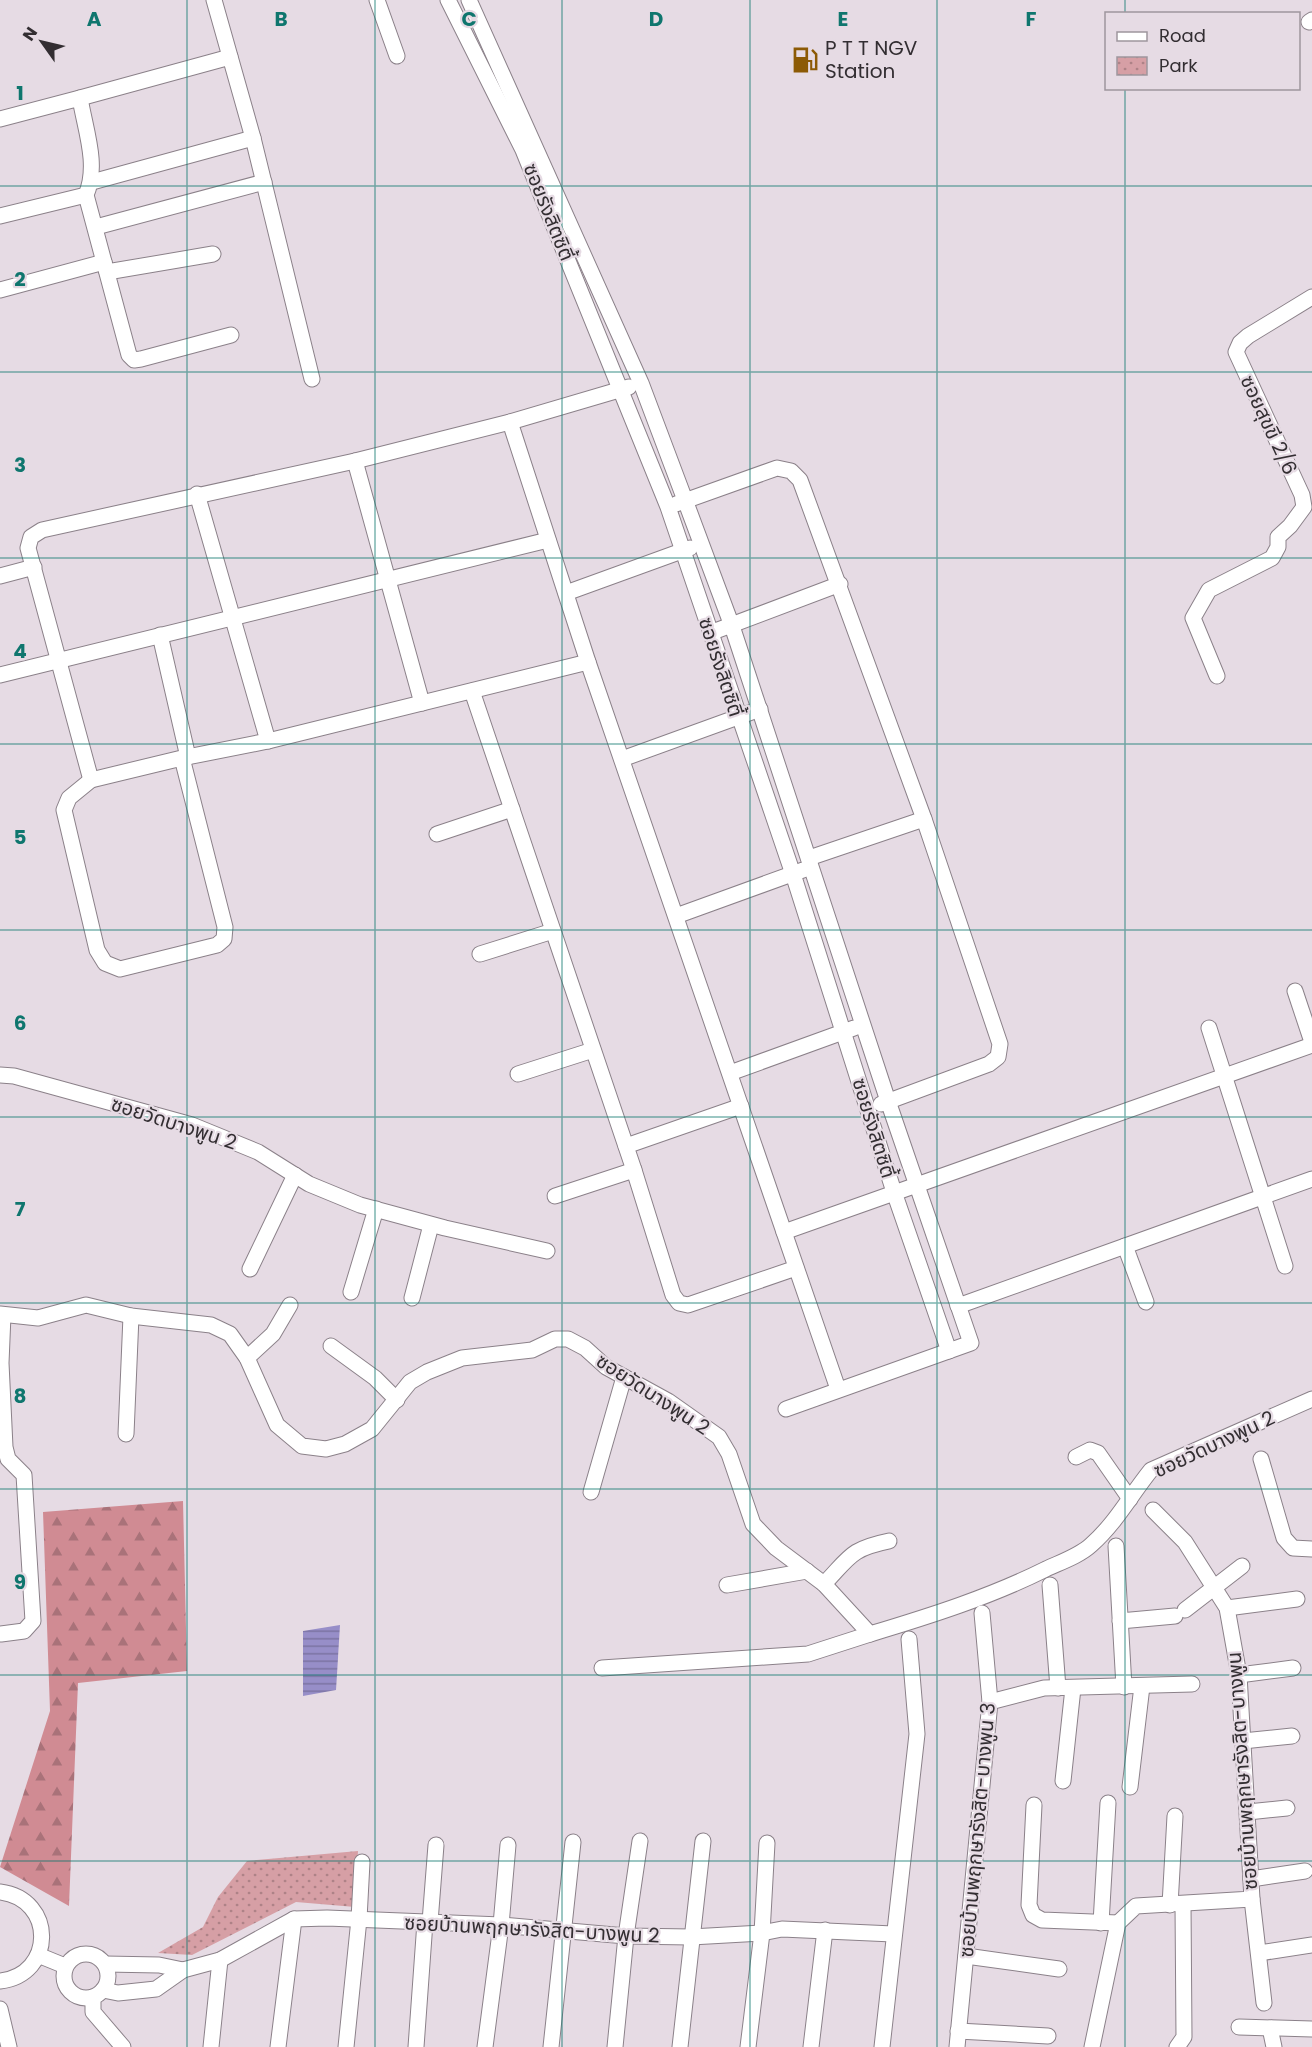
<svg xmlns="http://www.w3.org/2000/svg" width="1312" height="2047" font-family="Poppins,'Noto Sans Thai',sans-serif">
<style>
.forest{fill:url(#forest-firs)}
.park{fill:url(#park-dots)}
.water{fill:url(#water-rules)}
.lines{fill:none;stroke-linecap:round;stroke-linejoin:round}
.street-casing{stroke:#8b8189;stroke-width:17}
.street{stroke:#fff;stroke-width:15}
.grid{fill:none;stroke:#0f766e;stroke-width:1.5;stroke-opacity:0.55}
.labels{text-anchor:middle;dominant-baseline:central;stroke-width:4.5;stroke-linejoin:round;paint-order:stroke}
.poi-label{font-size:20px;fill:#332e32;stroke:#e6dbe4;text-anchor:start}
.street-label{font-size:20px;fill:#332e32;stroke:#e6dbe4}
.grid-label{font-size:20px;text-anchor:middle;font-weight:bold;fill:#0f766e;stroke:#e6dbe4;stroke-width:4.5;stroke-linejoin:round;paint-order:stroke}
</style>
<defs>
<pattern id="forest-firs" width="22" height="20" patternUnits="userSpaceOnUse" patternTransform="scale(1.5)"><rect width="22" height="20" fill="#d08b93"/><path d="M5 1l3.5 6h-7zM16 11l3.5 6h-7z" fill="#a97279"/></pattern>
<pattern id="park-dots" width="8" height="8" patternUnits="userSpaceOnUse" patternTransform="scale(1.5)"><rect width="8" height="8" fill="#d69fa5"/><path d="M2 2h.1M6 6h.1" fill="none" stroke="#ae8287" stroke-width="1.8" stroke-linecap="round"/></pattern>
<pattern id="water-rules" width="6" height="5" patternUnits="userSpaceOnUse" patternTransform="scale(1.5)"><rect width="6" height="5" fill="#978ec8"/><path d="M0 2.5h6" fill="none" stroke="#7c74a3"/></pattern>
</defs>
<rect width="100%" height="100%" fill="#e6dbe4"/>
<!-- forest -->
<path class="forest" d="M 183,1501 L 187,1671 L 78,1683 L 69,1906 L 0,1867 L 50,1711 L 43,1512 Z"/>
<!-- park -->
<path class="park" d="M 358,1851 L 355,1907 L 296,1902 L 192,1955 L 158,1953 L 203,1927 L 218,1897 L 247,1861 Z"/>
<!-- water -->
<path class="water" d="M 340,1625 L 336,1690 L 303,1696 L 303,1631 Z"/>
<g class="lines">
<!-- street casing -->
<g class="street-casing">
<g id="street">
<path d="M 214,0 L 253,138 L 312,379"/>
<path d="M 377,0 L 397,56"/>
<path d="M 448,0 L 523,150 L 668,507 L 793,874 L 894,1192 L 949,1351"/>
<path d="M 469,0 L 641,383 L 685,500 L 732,626 L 888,1101 L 971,1343 L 786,1409"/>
<path d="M 1309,22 L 1312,20"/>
<path d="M 80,98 L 230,57"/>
<path d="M 0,119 L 80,98 C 85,129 99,165 86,195 L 0,216"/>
<path d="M 92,182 L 253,138"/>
<path d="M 86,195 L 129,355 L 134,360 L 141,359 L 231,335"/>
<path d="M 96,227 L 264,182"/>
<path d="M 107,272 L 213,254"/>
<path d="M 0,290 L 104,262"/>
<path d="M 510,422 L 588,662 L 838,1389"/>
<path d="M 355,461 L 422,703"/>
<path d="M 197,494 L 268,741"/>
<path d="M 676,504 L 777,468 L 791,471 L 800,480 L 924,819 L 1000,1044 L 998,1057 L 989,1064 L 881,1104"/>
<path d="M 0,576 L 34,567"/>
<path d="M 566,593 L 690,548"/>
<path d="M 710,633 L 840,584"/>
<path d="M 160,635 L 188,757"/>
<path d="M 0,675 L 548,540"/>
<path d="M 1217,676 L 1193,618 L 1209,590 L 1272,558 L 1278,547 L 1278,537 L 1290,526 L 1304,507 L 1302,495 L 1236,352 L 1240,343 L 1248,336 L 1312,297"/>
<path d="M 472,691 L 634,1170 L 673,1295 L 679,1303 L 688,1305 L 796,1268"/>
<path d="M 182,758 L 225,927 L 224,939 L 217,945 L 120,969 L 105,963 L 97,950 L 64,810 L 69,798 L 91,780 L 182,758 L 268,741 L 588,662"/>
<path d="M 622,759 L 760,709"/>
<path d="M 91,780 L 28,548 L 31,537 L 42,530 L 355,461 L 510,422 L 629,387"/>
<path d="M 437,834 L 512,809"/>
<path d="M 809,858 L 924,819"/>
<path d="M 676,916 L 803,870"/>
<path d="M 480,954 L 553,931"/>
<path d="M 1295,991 L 1312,1042"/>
<path d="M 1209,1028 L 1285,1266"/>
<path d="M 730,1073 L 854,1028"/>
<path d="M 518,1074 L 593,1050"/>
<path d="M 0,1075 L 14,1076 L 192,1125 L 258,1152 L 309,1184 L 360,1205 L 445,1228 L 547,1251"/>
<path d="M 626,1146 L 741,1106"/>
<path d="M 555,1196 L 634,1170"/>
<path d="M 784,1232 L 1312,1045"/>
<path d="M 1125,1246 L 1146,1302"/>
<path d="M 250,1269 L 295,1175"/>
<path d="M 351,1292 L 376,1209"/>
<path d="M 412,1298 L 431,1225"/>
<path d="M 958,1306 L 1312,1179"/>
<path d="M 0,1314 L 38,1318 L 86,1305 L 131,1316 L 211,1325 L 230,1334 L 247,1358 L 277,1425 L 302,1446 L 326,1449 L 345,1444 L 372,1429 L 410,1382 L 427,1372 L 462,1358 L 532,1350 L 555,1339 L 568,1339 L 585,1348 L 606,1367 L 668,1401 L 719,1437 L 729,1454 L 753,1524 L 776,1548 L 824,1584 L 870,1634 C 930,1616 990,1597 1046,1569 C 1061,1562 1079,1556 1091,1545 C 1116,1523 1130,1496 1151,1470 L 1312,1399"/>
<path d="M 331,1346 L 375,1378 L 397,1400"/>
<path d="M 247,1358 L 273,1334 L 290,1305"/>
<path d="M 126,1434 L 131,1316"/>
<path d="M 1076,1457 L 1090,1450 L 1098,1453 L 1130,1499"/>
<path d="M 1261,1459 L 1284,1538 L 1293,1548 L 1312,1549"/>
<path d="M 591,1492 L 624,1377"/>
<path d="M 1116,1546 L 1124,1687"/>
<path d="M 824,1584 C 850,1557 850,1549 889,1541"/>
<path d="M 727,1585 L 807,1571"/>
<path d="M 1050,1585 L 1058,1688"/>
<path d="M 1227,1608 L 1297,1599"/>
<path d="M 1185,1610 L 1242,1566"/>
<path d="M 1120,1621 L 1175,1616"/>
<path d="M 1,1634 L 24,1631 L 33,1621 L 24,1475 L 8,1459 L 5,1447 L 1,1363 L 3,1315"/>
<path d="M 602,1668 L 808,1654 L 870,1634"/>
<path d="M 1239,1675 L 1293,1668"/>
<path d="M 990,1702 L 1044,1688 L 1192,1684"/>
<path d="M 1243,1741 L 1292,1736"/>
<path d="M 1063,1781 L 1073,1688"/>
<path d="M 1130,1787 L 1142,1686"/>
<path d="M 1034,1805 L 1029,1905 L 1033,1915 L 1042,1920 L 1118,1923"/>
<path d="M 1248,1812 L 1287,1808"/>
<path d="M 1251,1879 L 1305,1871"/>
<path d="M 0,1892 C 56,1899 55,1975 0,1981"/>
<path d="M 1252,1899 L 1264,2003"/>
<path d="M 1170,1905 L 1175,1816"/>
<path d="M 430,1922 L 436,1845"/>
<path d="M 1101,1923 L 1108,1803"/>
<path d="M 1259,1953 L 1312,1945"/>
<circle cx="86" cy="1976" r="22"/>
<path d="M 38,1955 L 65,1966"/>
<path d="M 966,1956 L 1059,1969"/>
<path d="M 105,1964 L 159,1965 L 183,1970"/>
<path d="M 103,1990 L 118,1993 L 156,1989 L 183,1970 L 220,1960 L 294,1919 L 327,1918 L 501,1925 L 626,1936 L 691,1937 L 762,1933 L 782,1929 L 893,1934"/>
<path d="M 93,1997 L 93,2012 L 123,2047"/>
<path d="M 0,2009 L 9,2047"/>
<path d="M 1239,2027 L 1312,2029"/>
<path d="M 1270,2028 L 1274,2047"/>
<path d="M 958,2031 L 1048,2036"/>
<path d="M 211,2047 L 220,1960"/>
<path d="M 278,2047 L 294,1919"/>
<path d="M 346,2047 L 359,1919 L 362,1862"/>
<path d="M 416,2047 L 425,1922"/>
<path d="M 485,2047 L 501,1925 L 508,1845"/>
<path d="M 551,2047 L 573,1842"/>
<path d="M 615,2047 L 626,1936 L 640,1841"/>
<path d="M 680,2047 L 703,1841"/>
<path d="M 748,2047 L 762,1933 L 767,1843"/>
<path d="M 811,2047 L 825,1930"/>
<path d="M 882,2047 L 917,1734 L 909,1639"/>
<path d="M 957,2047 L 990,1702 L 982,1613"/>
<path d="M 1092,2047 L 1118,1923 L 1136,1906 L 1252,1899 L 1239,1675 L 1227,1608 L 1185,1542 L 1153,1510"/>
<path d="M 1177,2047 L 1184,2037 L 1183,1904"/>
</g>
</g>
<!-- street -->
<use href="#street" class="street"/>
</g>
<!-- grid -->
<path class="grid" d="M 187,0 L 187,2047M 375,0 L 375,2047M 562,0 L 562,2047M 750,0 L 750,2047M 937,0 L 937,2047M 1125,0 L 1125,14M 1125,88 L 1125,2047M 0,186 L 1312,186M 0,372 L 1312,372M 0,558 L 1312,558M 0,744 L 1312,744M 0,930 L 1312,930M 0,1117 L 1312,1117M 0,1303 L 1312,1303M 0,1489 L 1312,1489M 0,1675 L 1312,1675M 0,1861 L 1312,1861"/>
<!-- icons -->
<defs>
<g id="fuel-bare" transform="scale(2.07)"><path d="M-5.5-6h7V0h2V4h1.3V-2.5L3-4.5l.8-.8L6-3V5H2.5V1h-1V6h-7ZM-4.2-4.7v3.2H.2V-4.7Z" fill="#8c5a05" stroke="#e6dbe4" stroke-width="2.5" paint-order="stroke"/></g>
</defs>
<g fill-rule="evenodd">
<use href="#fuel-bare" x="805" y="60"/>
</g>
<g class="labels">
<!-- poi labels -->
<g class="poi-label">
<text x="825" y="48">P T T NGV<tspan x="825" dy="23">Station</tspan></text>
</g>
<!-- street labels -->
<g class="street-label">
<text transform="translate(549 212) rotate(68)">ซอยรังสิตซิตี้</text>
<text transform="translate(1269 425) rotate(65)">ซอยสุขขี 2/6</text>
<text transform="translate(721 667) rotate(72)">ซอยรังสิตซิตี้</text>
<text transform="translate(174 1123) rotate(18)">ซอยวัดบางพูน 2</text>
<text transform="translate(874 1128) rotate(73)">ซอยรังสิตซิตี้</text>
<text transform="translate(653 1394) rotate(33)">ซอยวัดบางพูน 2</text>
<text transform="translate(1214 1444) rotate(-25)">ซอยวัดบางพูน 2</text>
<text transform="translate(1242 1771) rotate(-94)">ซอยบ้านพฤกษารังสิต-บางพูน</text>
<text transform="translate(977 1830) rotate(-85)">ซอยบ้านพฤกษารังสิต-บางพูน 3</text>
<text transform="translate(532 1929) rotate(3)">ซอยบ้านพฤกษารังสิต-บางพูน 2</text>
</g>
</g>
<g class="grid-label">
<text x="94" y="26">A</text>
<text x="281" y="26">B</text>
<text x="469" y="26">C</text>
<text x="656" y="26">D</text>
<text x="843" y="26">E</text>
<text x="1031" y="26">F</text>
<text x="20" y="100">1</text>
<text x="20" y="286">2</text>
<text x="20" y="472">3</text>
<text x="20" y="658">4</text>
<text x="20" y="844">5</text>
<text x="20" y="1030">6</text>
<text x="20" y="1216">7</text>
<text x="20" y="1403">8</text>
<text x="20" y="1589">9</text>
</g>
<!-- legend -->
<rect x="1105" y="12" width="195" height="78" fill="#e6dbe4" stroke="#9e969d" stroke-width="1.5"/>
<rect x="1117" y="32" width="30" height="9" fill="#ffffff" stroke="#9e969d" stroke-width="1.5"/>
<text x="1159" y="42" font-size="18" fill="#332e32">Road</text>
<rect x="1117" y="57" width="30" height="18" fill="url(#park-dots)" stroke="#9e969d" stroke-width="1.5"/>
<text x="1159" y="72" font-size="18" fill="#332e32">Park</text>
<!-- north arrow -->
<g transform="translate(42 42) rotate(304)" stroke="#e6dbe4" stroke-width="4.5" paint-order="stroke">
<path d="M0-4.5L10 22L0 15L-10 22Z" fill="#332e32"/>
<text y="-9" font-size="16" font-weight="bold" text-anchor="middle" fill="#332e32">N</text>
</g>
</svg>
